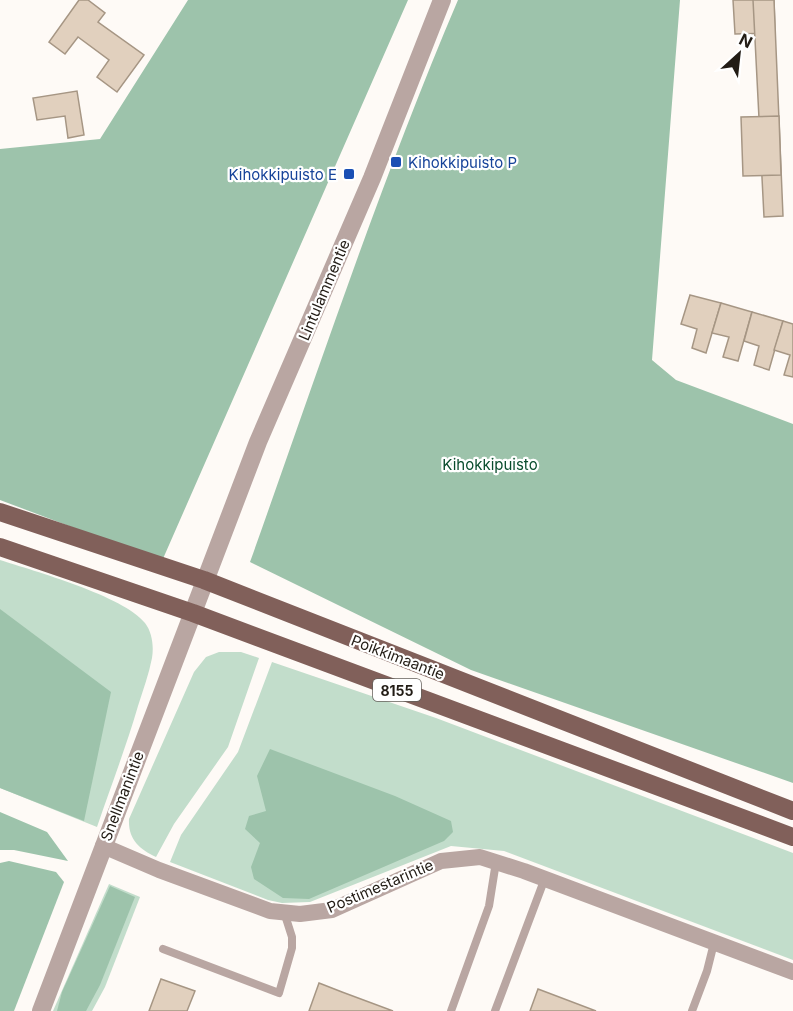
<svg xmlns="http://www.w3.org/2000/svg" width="793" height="1011" font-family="Inter,sans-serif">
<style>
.green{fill:#c2ddcb}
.forest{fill:#9dc3ab}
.building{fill:#e1d0be;stroke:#a69684;stroke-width:1.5}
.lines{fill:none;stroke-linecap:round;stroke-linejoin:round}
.service{stroke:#b9a6a2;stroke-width:8}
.minor{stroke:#b9a6a2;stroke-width:16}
.tertiary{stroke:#b9a6a2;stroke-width:18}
.primary{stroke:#81605a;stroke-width:18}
.transit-dot{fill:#1a4fb4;stroke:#fff;stroke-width:2}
.labels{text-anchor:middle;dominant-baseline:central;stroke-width:4.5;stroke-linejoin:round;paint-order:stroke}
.shield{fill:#fff;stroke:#64605b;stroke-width:1.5}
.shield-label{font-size:14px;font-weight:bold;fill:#221c15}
.transit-label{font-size:15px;fill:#164399;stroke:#fff;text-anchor:start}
.street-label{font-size:15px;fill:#221c15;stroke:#fff}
.park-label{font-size:15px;fill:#094c2d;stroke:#fff}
</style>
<rect width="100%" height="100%" fill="#fefaf6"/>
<!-- green -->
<g class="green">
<path d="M 0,560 C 34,571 124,596 145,623 C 152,632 154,646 152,658 C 149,674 143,690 138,706 C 126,747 111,786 97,827 L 0,788 Z"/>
<path d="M 219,652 L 241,652 L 259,658 L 228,747 L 174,824 L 156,857 C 139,849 128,839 129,819 L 194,672 L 206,657 Z"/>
<path d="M 272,662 L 436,718 L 793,853 L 793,960 L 504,851 L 451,846 L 310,902 L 282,903 L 268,900 L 170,862 L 181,835 L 238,752 Z"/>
<path d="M 109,884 L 140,897 L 105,987 L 92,1011 L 53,1011 Z"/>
</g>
<!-- forest -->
<g class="forest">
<path d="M 188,0 L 408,0 L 162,561 L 0,500 L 0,149 L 100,139 Z"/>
<path d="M 458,0 L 680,0 L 652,360 L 676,380 L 793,424 L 793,783 L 471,670 L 250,562 C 317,374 380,183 458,0 Z"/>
<path d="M 0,609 L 111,692 L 84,821 L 0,788 Z"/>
<path d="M 270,749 L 395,796 L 451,821 L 453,832 L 444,841 L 309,899 L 283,898 L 254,879 L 251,867 L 260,843 L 245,829 L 249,816 L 266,811 L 257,776 Z"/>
<path d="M 0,812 L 47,832 L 68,861 L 14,850 L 0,850 Z"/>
<path d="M 9,861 L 56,872 L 64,882 L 14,1011 L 0,1011 L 0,863 Z"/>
<path d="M 110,886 L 135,897 L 100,985 L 86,1011 L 57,1011 L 62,992 Z"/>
</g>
<!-- building -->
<g class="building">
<path d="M 79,0 L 88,0 L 105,13 L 98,22 L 144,55 L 117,92 L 97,77 L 109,60 L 78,37 L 65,54 L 49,42 Z"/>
<path d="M 733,0 L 774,0 L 775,33 L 735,34 Z"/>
<path d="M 753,0 L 774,0 L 783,216 L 764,217 Z"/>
<path d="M 77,91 L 84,135 L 68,138 L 65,116 L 37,120 L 33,98 Z"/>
<path d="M 779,116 L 781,175 L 743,176 L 741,117 Z"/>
<path d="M 690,295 L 721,303 L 706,353 L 692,348 L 697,329 L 681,324 Z"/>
<path d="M 721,303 L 752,312 L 738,361 L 723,357 L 729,337 L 712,333 Z"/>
<path d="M 752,312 L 783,321 L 769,370 L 754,365 L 759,346 L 744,341 Z"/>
<path d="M 783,321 L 793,324 L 793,377 L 784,375 L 790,355 L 774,350 Z"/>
<path d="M 161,979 L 195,991 L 187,1011 L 149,1011 Z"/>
<path d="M 319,983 L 342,992 L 393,1011 L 309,1011 Z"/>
<path d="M 538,989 L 596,1011 L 530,1011 Z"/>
</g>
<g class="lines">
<!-- service -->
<g class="service">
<path d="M 163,949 L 279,993 L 292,948 L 292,937 L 284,912"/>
<path d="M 451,1011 L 489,906 L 496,862"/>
<path d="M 495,1011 L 545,878"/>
<path d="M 692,1011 L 707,971 L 714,943"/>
</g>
<!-- minor -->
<path class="minor" d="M 103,846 L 159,870 L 270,911 L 300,914 L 332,910 L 441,861 L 480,857 L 524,871 L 793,972"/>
<!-- tertiary -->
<path class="tertiary" d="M 41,1011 L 258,442 L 372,178 L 442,0"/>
<!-- primary -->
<g class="primary">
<path d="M 0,512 L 204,580 L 793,811"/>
<path d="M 0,547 L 193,613 L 793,837"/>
</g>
</g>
<!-- markers -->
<g class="transit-dot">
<rect x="390" y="156" width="12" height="12" rx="3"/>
<rect x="343" y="168" width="12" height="12" rx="3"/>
</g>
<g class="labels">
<!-- shield labels -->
<rect class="shield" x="373" y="679" width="48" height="22" rx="4.5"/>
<g class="shield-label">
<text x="397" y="690">8155</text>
</g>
<!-- transit labels -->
<g class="transit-label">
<text x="408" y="162">Kihokkipuisto P</text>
<text x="337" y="174" text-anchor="end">Kihokkipuisto E</text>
</g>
<!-- street labels -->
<g class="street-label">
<text transform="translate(324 290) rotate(-67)">Lintulammentie</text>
<text transform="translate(398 657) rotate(21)">Poikkimaantie</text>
<text transform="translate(122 796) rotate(-69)">Snellmanintie</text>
<text transform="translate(380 886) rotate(-23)">Postimestarintie</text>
</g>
<!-- park labels -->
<g class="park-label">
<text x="490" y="464">Kihokkipuisto</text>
</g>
</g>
<!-- north arrow -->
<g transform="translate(739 54) rotate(27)" stroke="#ffffff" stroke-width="4.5" paint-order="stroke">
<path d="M0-4.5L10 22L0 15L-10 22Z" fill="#221c15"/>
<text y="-9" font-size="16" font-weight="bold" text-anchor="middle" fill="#221c15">N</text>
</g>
</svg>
